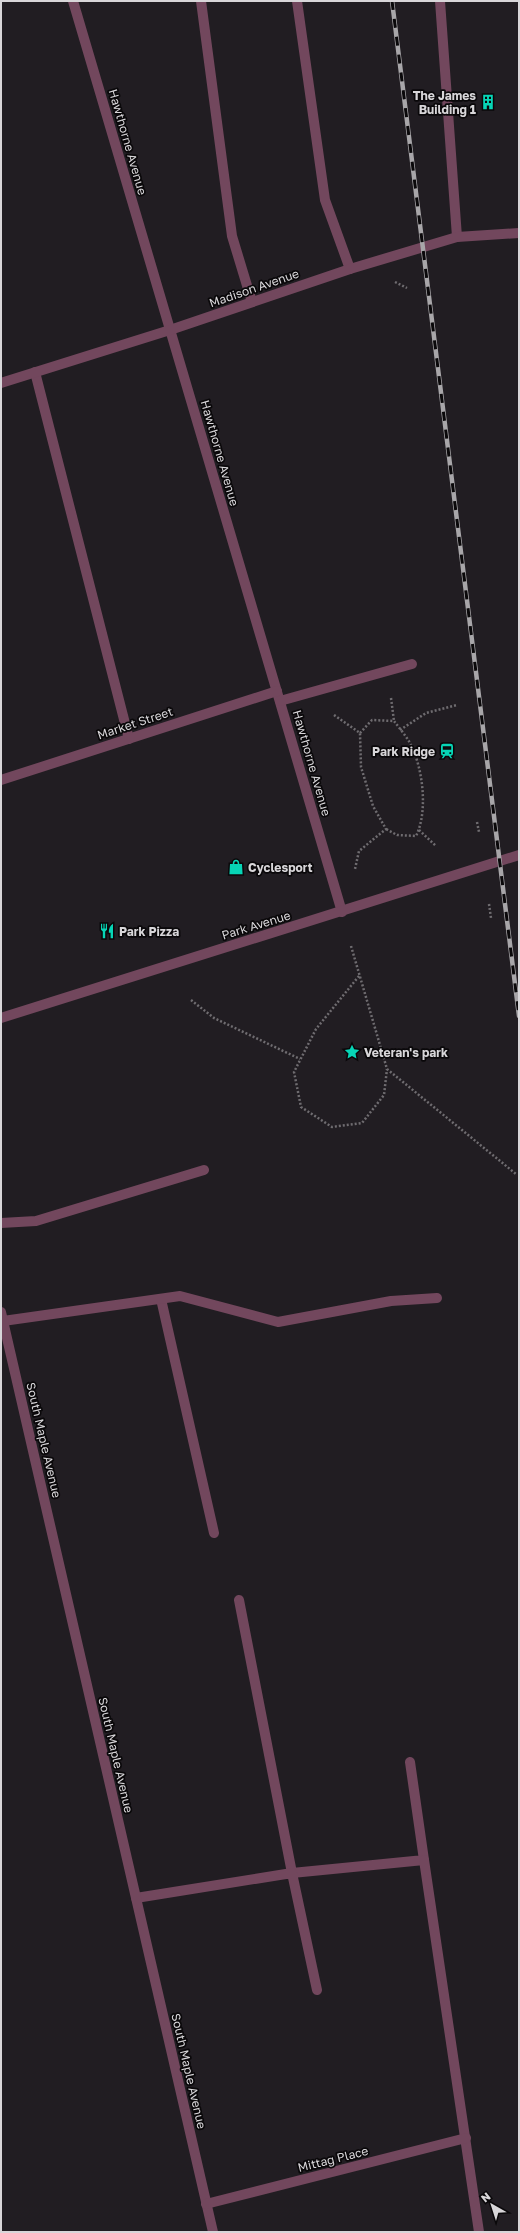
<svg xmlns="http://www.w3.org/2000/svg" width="520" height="2233" font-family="'Golos Text',sans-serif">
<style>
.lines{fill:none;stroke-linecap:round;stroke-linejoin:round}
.path{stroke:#6f6c70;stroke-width:2.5;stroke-dasharray:2 2;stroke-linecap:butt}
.service{stroke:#72475d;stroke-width:10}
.minor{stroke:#72475d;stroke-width:10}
.tertiary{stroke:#72475d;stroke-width:10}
.rail-casing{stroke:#a8a6a9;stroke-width:4.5}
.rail{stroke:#0a080a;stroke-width:3;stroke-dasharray:9;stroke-linecap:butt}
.labels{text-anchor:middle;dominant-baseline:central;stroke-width:3.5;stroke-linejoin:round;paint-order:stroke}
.poi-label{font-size:12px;font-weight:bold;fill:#d8d6d9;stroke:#0a080a;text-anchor:start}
.street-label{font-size:12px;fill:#d8d6d9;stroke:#0a080a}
</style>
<rect width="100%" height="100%" fill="#211d22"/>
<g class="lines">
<!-- path -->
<g class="path">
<path d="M 395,282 L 407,288"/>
<path d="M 391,698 L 394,721"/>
<path d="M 334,715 L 360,733 L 361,767 L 373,806 L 386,829 L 359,851 L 355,869"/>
<path d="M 400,730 L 426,713 L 457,705"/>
<path d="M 360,733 L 372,720 L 394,721 C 400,729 408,738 412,747 C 423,771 428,812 416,836 L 397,835 L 386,829"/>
<path d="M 477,822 L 479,832"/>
<path d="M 419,830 L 436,846"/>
<path d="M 489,904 L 491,918"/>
<path d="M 351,946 L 387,1069 L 516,1174"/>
<path d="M 359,976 L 316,1029 L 294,1072 L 301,1107 L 332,1127 L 362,1123 L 384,1095 L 387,1069"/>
<path d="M 191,1000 L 214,1018 L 300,1059"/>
</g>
<!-- service -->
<g class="service">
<path d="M 201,1 L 232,236 L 252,302"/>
<path d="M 297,1 L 325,200 L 350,269"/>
<path d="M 440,1 L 457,237"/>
<path d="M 35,372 L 129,739"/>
<path d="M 1,1223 L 36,1221 L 204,1170"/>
<path d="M 161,1299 L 214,1533"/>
<path d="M 3,1321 L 180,1296 L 278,1322 L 391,1301 L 437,1298"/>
<path d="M 239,1600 L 292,1873 L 424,1860 L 410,1762"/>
<path d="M 424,1860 L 479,2232"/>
<path d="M 136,1898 L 292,1873 L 317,1990"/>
</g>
<!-- minor -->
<g class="minor">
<path d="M 73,1 L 342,912"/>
<path d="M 1,383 L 170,330 L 350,269 L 457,237 L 519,233"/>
<path d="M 280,701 L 412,664"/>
<path d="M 1,780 L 277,691"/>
<path d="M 1,1312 L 213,2232"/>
<path d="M 206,2204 L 466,2138"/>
</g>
<!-- tertiary -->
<path class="tertiary" d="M 1,1018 L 519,855"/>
<!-- rail casing -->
<g class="rail-casing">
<path id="rail" d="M 392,1 L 519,1016"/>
</g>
<!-- rail -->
<use href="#rail" class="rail"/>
</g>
<!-- icons -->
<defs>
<g id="building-bare" transform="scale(1.2)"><path d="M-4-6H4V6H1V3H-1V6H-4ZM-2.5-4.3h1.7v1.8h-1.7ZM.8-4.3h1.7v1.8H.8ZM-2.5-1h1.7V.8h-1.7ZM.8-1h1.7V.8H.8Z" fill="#07d5b6" stroke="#0a080a" stroke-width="2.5" paint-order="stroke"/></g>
<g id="station-bare" transform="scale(1.2)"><path d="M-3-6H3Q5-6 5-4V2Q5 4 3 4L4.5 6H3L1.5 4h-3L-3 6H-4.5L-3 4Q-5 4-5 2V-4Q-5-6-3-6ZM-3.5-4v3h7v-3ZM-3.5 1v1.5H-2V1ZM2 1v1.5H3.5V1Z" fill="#07d5b6" stroke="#0a080a" stroke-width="2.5" paint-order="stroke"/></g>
<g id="shop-bare" transform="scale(1.2)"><path d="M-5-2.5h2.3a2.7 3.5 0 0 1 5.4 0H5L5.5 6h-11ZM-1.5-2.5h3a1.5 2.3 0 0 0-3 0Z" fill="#07d5b6" stroke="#0a080a" stroke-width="2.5" paint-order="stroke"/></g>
<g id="restaurant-bare" transform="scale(1.2)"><path d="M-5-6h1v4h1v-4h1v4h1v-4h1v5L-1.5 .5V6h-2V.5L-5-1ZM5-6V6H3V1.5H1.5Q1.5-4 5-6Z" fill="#07d5b6" stroke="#0a080a" stroke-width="2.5" paint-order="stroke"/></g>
<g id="sight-bare" transform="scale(1.2)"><path d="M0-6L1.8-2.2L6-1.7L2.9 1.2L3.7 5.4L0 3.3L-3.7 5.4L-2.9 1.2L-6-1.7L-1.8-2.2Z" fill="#07d5b6" stroke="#0a080a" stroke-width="2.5" paint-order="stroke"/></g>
</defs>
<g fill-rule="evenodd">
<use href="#building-bare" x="488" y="102"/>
<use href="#station-bare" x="447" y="751"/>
<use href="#shop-bare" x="236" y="867"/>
<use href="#restaurant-bare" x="107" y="931"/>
<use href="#sight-bare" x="352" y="1052"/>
</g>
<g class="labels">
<!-- poi labels -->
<g class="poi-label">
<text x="476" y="95" text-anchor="end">The James<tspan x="476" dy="14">Building 1</tspan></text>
<text x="435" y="751" text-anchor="end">Park Ridge</text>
<text x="248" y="867">Cyclesport</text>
<text x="119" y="931">Park Pizza</text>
<text x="364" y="1052">Veteran's park</text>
</g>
<!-- street labels -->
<g class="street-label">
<text transform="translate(128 142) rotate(74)">Hawthorne Avenue</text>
<text transform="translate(254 288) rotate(-19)">Madison Avenue</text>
<text transform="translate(220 453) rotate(74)">Hawthorne Avenue</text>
<text transform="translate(135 723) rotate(-18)">Market Street</text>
<text transform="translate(312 763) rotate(74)">Hawthorne Avenue</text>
<text transform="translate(256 925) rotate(-17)">Park Avenue</text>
<text transform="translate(44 1440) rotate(77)">South Maple Avenue</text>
<text transform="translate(116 1755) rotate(77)">South Maple Avenue</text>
<text transform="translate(189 2071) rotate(77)">South Maple Avenue</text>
<text transform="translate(333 2159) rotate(-14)">Mittag Place</text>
</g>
</g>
<!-- border -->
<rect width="520" height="2233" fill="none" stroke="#d8d6d9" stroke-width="4"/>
<!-- north arrow -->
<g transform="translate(492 2205) rotate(321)" stroke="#0a080a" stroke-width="3" paint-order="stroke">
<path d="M0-3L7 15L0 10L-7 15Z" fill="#d8d6d9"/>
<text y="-6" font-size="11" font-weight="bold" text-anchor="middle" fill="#d8d6d9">N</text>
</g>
</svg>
